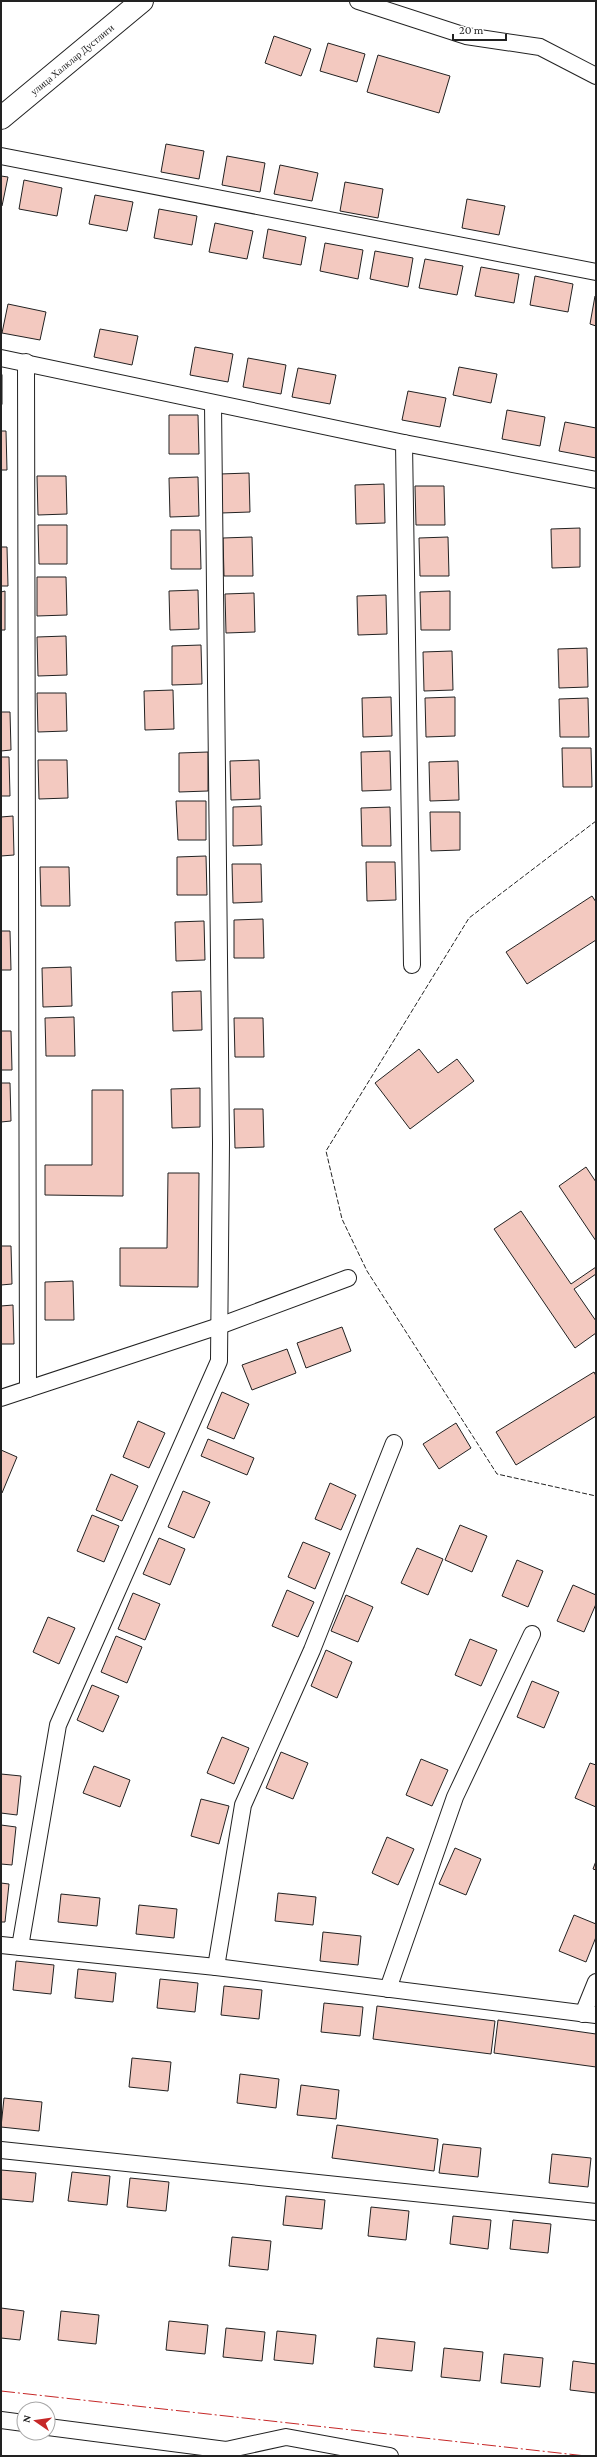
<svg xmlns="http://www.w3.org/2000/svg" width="597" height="2457" font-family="'Crimson Pro',serif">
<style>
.building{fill:#f3c9c0;stroke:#222}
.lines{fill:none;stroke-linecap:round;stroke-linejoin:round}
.street-casing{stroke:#222;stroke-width:18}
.secondary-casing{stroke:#222;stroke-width:24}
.street{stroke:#fff;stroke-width:16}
.secondary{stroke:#fff;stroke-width:22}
.fence{stroke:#222;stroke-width:1;stroke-dasharray:5 2;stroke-linecap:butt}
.power{stroke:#c62828;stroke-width:1;stroke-dasharray:14 3 2 3;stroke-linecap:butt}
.labels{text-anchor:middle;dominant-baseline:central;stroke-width:3;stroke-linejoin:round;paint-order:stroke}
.street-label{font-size:10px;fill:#222;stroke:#fff}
</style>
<rect width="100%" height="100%" fill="#fff"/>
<!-- building -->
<g class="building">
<path d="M 274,36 L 311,49 L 301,76 L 265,63 Z"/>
<path d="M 328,43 L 365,54 L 357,82 L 320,71 Z"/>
<path d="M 378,55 L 450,76 L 439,113 L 367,92 Z"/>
<path d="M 166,144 L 204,151 L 199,179 L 161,172 Z"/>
<path d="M 227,156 L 265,163 L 260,192 L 222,185 Z"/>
<path d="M 280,165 L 318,173 L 312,201 L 274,194 Z"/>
<path d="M 1,176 L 8,177 L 2,206 L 1,206 Z"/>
<path d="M 24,180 L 62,188 L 57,216 L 19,209 Z"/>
<path d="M 345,182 L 383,189 L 378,218 L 340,211 Z"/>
<path d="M 95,195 L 133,202 L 127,231 L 89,224 Z"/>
<path d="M 467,199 L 505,206 L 499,235 L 462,228 Z"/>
<path d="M 159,209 L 197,216 L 192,245 L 154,238 Z"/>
<path d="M 215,223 L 253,231 L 247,259 L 209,252 Z"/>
<path d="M 268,229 L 306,237 L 301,265 L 263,258 Z"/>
<path d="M 325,243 L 363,250 L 358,279 L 320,271 Z"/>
<path d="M 375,251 L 413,258 L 408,287 L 370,279 Z"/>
<path d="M 425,259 L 463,266 L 457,295 L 419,288 Z"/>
<path d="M 481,267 L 519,274 L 514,303 L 475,296 Z"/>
<path d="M 535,276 L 573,284 L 568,312 L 530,305 Z"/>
<path d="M 595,296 L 596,296 L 596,326 L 590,324 Z"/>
<path d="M 8,304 L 46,312 L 40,340 L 2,333 Z"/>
<path d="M 100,329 L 138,336 L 132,365 L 94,357 Z"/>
<path d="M 195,347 L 233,354 L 228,382 L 190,375 Z"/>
<path d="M 248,358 L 286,365 L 281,394 L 243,387 Z"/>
<path d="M 459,367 L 497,374 L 491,403 L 453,395 Z"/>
<path d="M 298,368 L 336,375 L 330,404 L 292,397 Z"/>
<rect x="1" y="375" width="1" height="29"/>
<path d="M 408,391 L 446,398 L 440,427 L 402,420 Z"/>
<path d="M 507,410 L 545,417 L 540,446 L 502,439 Z"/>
<path d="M 169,415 L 198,415 L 199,454 L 169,454 Z"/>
<path d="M 565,422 L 596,428 L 596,458 L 559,451 Z"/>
<path d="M 1,431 L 6,431 L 7,470 L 1,470 Z"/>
<path d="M 249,473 L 250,512 L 221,513 L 220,474 Z"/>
<path d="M 37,476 L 66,476 L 67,514 L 38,515 Z"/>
<path d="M 198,477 L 199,516 L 170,517 L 169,478 Z"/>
<path d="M 384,484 L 385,523 L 356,524 L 355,485 Z"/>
<path d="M 415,486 L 444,486 L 445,525 L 416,525 Z"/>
<path d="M 38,525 L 67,525 L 67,564 L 39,564 Z"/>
<path d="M 580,528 L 580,567 L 552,568 L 551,529 Z"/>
<path d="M 171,530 L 200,530 L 201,569 L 171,569 Z"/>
<path d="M 252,537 L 253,576 L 224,576 L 223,538 Z"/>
<path d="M 448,537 L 449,576 L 420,576 L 419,538 Z"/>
<path d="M 1,547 L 7,547 L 8,586 L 1,586 Z"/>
<path d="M 37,577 L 66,577 L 67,615 L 37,616 Z"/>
<path d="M 198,590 L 199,629 L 170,630 L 169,591 Z"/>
<path d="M 5,591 L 5,630 L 1,630 L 1,592 Z"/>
<path d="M 450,591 L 450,630 L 421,630 L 420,592 Z"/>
<path d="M 254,593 L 255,632 L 226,633 L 225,594 Z"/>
<path d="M 386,595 L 387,634 L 358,635 L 357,596 Z"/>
<path d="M 66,636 L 67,675 L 38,676 L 37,637 Z"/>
<path d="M 201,645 L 202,684 L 172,685 L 172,646 Z"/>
<path d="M 587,648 L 588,687 L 559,688 L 558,649 Z"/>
<path d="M 452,651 L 453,690 L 424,691 L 423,652 Z"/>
<path d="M 173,690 L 174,729 L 145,730 L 144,691 Z"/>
<path d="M 37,693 L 66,693 L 67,731 L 38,732 Z"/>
<path d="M 391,697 L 392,736 L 363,737 L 362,698 Z"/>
<path d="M 455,697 L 455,736 L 426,737 L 425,698 Z"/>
<path d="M 588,698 L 589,737 L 560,737 L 559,699 Z"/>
<path d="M 1,712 L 10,712 L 11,750 L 1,751 Z"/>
<path d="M 562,748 L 591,748 L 592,787 L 563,787 Z"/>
<path d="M 390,751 L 391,790 L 362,791 L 361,752 Z"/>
<path d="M 208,752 L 208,791 L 179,792 L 179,753 Z"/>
<path d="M 1,757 L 9,757 L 10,796 L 1,796 Z"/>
<path d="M 38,760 L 67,760 L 68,798 L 39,799 Z"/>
<path d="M 259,760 L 260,799 L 231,800 L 230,761 Z"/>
<path d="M 458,761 L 459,800 L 430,801 L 429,762 Z"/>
<path d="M 176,801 L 206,801 L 206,840 L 178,840 Z"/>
<path d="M 261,806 L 262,845 L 233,846 L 233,807 Z"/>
<path d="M 390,807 L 391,846 L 362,846 L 361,808 Z"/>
<path d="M 430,812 L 460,812 L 460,850 L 431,851 Z"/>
<path d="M 13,816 L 14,855 L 1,856 L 1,817 Z"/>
<path d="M 206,856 L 207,895 L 177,895 L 177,857 Z"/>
<path d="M 366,862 L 395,862 L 396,900 L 367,901 Z"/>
<path d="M 232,864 L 261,864 L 262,902 L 233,903 Z"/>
<path d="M 40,867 L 69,867 L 70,906 L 41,906 Z"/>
<path d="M 592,896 L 596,902 L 596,940 L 527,984 L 506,952 Z"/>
<path d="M 263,919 L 264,958 L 234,958 L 234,920 Z"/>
<path d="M 204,921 L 205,960 L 176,961 L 175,922 Z"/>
<path d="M 1,931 L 10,931 L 11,970 L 1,970 Z"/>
<path d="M 71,967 L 72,1006 L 43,1007 L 42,968 Z"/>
<path d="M 201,991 L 202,1030 L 173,1031 L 172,992 Z"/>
<path d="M 74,1017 L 75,1056 L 46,1056 L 45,1018 Z"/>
<path d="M 234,1018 L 263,1018 L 264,1057 L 235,1057 Z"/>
<path d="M 1,1031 L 11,1031 L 12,1070 L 1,1070 Z"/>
<path d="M 419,1049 L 438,1073 L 457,1059 L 474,1081 L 410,1129 L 375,1083 Z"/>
<path d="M 1,1083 L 10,1083 L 11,1121 L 1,1122 Z"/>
<path d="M 200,1088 L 200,1127 L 172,1128 L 171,1089 Z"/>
<path d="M 92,1090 L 123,1090 L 123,1196 L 45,1195 L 45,1165 L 92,1165 Z"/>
<path d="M 234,1109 L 263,1109 L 264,1147 L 235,1148 Z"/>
<path d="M 586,1167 L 596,1182 L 596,1241 L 559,1186 Z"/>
<path d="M 168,1173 L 199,1173 L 198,1287 L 120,1286 L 120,1248 L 167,1248 Z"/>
<path d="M 521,1211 L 571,1284 L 596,1267 L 596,1274 L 574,1289 L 596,1321 L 596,1333 L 575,1348 L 494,1229 Z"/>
<path d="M 1,1246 L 11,1246 L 12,1284 L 1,1285 Z"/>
<path d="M 73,1281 L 74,1320 L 45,1320 L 45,1282 Z"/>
<path d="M 13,1305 L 14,1344 L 1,1344 L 1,1306 Z"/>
<path d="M 342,1327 L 351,1351 L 306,1368 L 297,1343 Z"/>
<path d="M 287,1349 L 296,1373 L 252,1390 L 242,1365 Z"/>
<path d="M 594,1372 L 596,1376 L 596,1416 L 516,1465 L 496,1432 Z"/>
<path d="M 222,1392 L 249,1404 L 234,1439 L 207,1428 Z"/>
<path d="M 138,1421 L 165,1433 L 149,1468 L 123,1457 Z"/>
<path d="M 456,1423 L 471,1448 L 439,1469 L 423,1444 Z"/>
<path d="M 208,1439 L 254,1458 L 247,1475 L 201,1456 Z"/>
<path d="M 1,1450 L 17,1457 L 2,1493 L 1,1492 Z"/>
<path d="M 111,1474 L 138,1486 L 122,1521 L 96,1510 Z"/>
<path d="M 330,1483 L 356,1495 L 341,1530 L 315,1519 Z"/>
<path d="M 183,1491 L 210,1502 L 194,1538 L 168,1527 Z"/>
<path d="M 92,1515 L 119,1526 L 104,1562 L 77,1551 Z"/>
<path d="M 460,1525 L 487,1536 L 472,1572 L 445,1560 Z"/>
<path d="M 159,1538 L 185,1549 L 170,1585 L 143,1574 Z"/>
<path d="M 303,1542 L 330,1553 L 315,1589 L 288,1577 Z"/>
<path d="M 417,1548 L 443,1559 L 428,1595 L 401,1583 Z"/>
<path d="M 517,1560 L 543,1571 L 528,1607 L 502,1596 Z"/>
<path d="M 573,1585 L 596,1595 L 596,1604 L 584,1632 L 557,1621 Z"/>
<path d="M 287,1590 L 314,1602 L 298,1637 L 272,1626 Z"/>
<path d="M 133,1593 L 160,1604 L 145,1640 L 118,1629 Z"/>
<path d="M 346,1595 L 373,1607 L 358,1642 L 331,1631 Z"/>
<path d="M 48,1617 L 75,1628 L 59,1664 L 33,1652 Z"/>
<path d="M 116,1636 L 142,1647 L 127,1683 L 101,1672 Z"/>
<path d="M 470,1639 L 497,1650 L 481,1686 L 455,1675 Z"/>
<path d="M 326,1650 L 352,1662 L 337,1698 L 311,1686 Z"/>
<path d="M 532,1681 L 559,1692 L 544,1728 L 517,1717 Z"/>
<path d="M 92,1685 L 119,1696 L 103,1732 L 77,1720 Z"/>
<path d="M 222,1737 L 249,1748 L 234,1784 L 207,1773 Z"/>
<path d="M 281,1752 L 308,1763 L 293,1799 L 266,1788 Z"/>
<path d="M 421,1759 L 448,1770 L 432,1806 L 406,1795 Z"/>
<path d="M 590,1763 L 596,1765 L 596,1807 L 575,1798 Z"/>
<path d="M 94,1766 L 130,1780 L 120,1807 L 83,1793 Z"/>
<path d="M 1,1774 L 21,1776 L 17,1815 L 1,1813 Z"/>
<path d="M 201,1799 L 229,1806 L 219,1844 L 191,1836 Z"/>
<path d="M 1,1825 L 16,1827 L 12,1865 L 1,1864 Z"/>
<path d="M 387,1837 L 414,1849 L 398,1885 L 372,1873 Z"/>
<path d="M 455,1848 L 481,1859 L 466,1895 L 439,1884 Z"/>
<path d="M 596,1861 L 596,1870 L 593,1869 Z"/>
<path d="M 1,1883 L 9,1884 L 5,1922 L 1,1922 Z"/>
<path d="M 278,1893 L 316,1897 L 313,1925 L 275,1921 Z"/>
<path d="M 61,1894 L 100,1898 L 97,1926 L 58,1922 Z"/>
<path d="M 139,1905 L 177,1909 L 174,1938 L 136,1934 Z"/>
<path d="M 574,1915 L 596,1924 L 596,1937 L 586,1962 L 559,1951 Z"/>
<path d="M 323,1932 L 361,1936 L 358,1965 L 320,1961 Z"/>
<path d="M 16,1961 L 54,1965 L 51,1994 L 13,1990 Z"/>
<path d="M 78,1969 L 116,1973 L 113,2002 L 75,1998 Z"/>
<path d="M 160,1979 L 198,1983 L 195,2012 L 157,2008 Z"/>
<path d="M 224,1986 L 262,1990 L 259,2019 L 221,2015 Z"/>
<path d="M 324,2003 L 363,2007 L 360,2036 L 321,2032 Z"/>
<path d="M 377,2006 L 495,2021 L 491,2054 L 373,2039 Z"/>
<path d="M 498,2020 L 596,2034 L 596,2067 L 494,2053 Z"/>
<path d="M 132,2058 L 171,2062 L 168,2091 L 129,2087 Z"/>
<path d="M 240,2074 L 279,2079 L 276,2108 L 237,2103 Z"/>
<path d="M 301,2085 L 339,2090 L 336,2119 L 297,2115 Z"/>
<path d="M 4,2098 L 42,2102 L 39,2131 L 1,2127 Z"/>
<path d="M 337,2125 L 438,2139 L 434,2171 L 332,2158 Z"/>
<path d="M 443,2144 L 481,2148 L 478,2177 L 439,2173 Z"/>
<path d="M 552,2154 L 591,2158 L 588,2187 L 549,2183 Z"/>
<path d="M 1,2170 L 36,2173 L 33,2202 L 1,2199 Z"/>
<path d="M 72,2172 L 110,2176 L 107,2205 L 68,2201 Z"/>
<path d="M 130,2178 L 169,2182 L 166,2211 L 127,2207 Z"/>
<path d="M 286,2196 L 325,2200 L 322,2229 L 283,2225 Z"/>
<path d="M 371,2207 L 409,2211 L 406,2240 L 368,2236 Z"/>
<path d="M 453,2216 L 491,2220 L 488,2249 L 450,2244 Z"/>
<path d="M 513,2220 L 551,2224 L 548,2253 L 510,2249 Z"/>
<path d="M 232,2237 L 271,2241 L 268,2270 L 229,2266 Z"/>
<path d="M 1,2308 L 24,2311 L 20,2340 L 1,2338 Z"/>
<path d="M 61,2311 L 99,2315 L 96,2344 L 58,2340 Z"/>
<path d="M 169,2321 L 208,2325 L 205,2354 L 166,2350 Z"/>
<path d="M 226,2328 L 265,2332 L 262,2361 L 223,2357 Z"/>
<path d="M 277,2331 L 316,2335 L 313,2364 L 274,2360 Z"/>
<path d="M 377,2338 L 415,2342 L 412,2371 L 374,2367 Z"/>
<path d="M 444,2348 L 483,2352 L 480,2381 L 441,2377 Z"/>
<path d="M 504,2354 L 543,2358 L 540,2387 L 501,2383 Z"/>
<path d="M 573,2361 L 596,2364 L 596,2393 L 570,2390 Z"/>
</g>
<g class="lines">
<!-- street casing -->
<g class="street-casing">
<g id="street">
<path d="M 358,1 L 466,36 L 540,47 L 596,76"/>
<path d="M 1,156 L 596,272"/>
<path d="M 1,358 L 404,443 L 596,480"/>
<path d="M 26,362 L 28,1389"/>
<path d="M 404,443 L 412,965"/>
<path d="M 1,1398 L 219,1326 L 348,1278"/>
<path d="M 1,1945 L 216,1967 L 596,2015"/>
<path d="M 20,1947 L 58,1725 L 219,1361 L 221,1143 L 213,404"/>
<path d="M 216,1967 L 243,1805 L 312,1650 L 394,1443"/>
<path d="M 388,1989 L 455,1797 L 532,1634"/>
<path d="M 583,2014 L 596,1982"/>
<path d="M 1,2150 L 596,2212"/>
<path d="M 1,2420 L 24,2423"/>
<path d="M 48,2427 L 226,2450 L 286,2437 L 390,2456"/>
</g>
</g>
<!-- secondary casing -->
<g class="secondary-casing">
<g id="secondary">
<path id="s1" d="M 1,118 L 142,1"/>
</g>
</g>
<!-- street -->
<use href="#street" class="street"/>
<!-- secondary -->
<use href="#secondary" class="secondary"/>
<!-- fence -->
<path class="fence" d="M 596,821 L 469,918 L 326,1151 L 342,1219 L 367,1271 L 497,1474 L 596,1496"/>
<!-- power -->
<path class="power" d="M 1,2391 L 586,2456"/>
</g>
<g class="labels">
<!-- street labels -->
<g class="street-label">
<text stroke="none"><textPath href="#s1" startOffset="92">улица Халклар Дустлиги</textPath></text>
</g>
</g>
<!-- border -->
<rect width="597" height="2457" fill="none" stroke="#222222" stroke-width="4"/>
<!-- north arrow -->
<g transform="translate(36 2421) rotate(283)"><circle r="19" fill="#ffffff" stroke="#a7a7a7"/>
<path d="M0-3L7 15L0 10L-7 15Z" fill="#c62828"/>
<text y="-6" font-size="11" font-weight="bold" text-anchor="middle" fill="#222222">N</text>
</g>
<!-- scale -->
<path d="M453 34v6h53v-6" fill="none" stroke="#222222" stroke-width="2"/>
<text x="459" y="34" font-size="12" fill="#222222" stroke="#ffffff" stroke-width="3" paint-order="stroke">20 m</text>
</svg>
